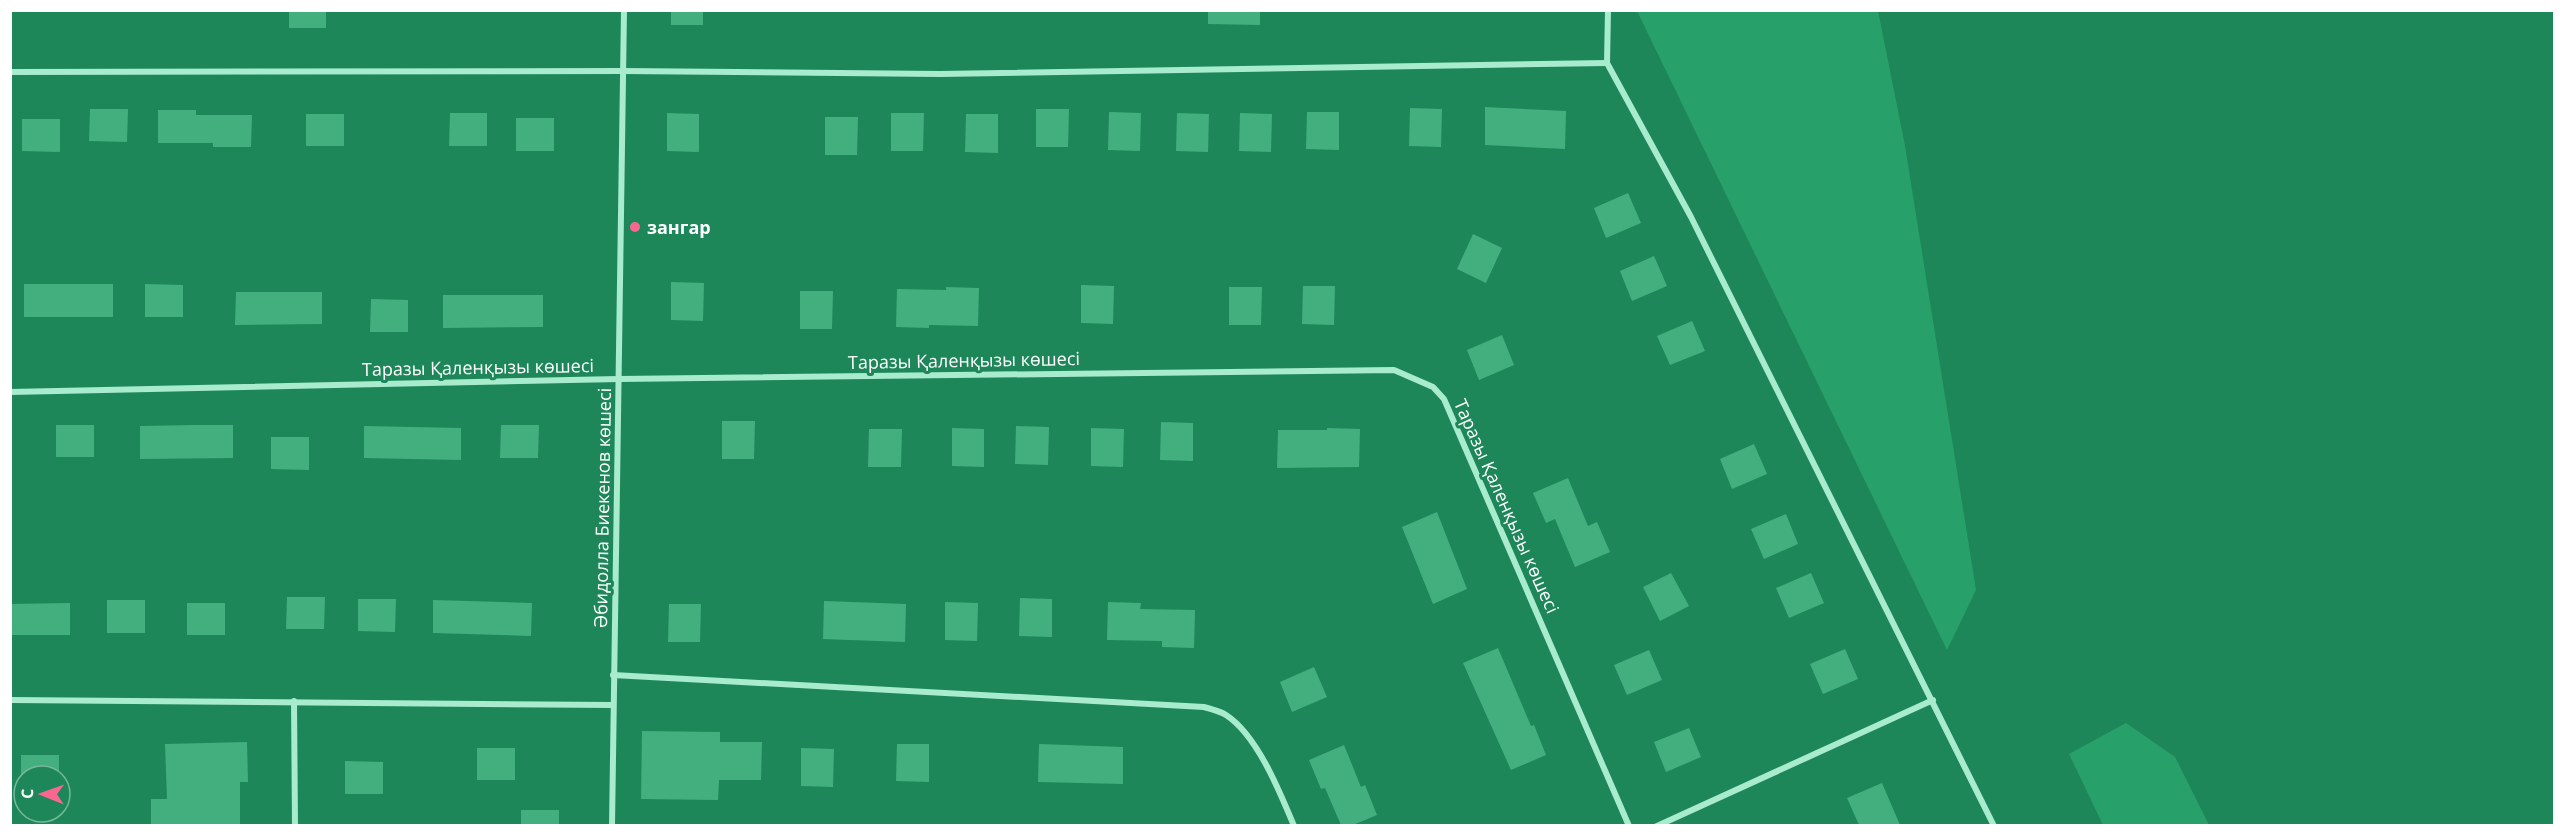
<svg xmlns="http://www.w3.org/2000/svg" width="2565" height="836" font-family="'Open Sans',sans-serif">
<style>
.green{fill:#28a06a}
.building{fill:#43ae7e}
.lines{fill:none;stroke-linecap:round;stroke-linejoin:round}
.minor{stroke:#a8ebcd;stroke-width:6}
.poi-dot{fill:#f96791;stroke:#1e875a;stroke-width:2}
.labels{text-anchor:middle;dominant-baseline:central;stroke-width:6;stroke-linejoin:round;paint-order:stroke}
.poi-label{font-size:18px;font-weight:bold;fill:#fff;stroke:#1e875a;text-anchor:start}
.street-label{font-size:18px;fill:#fff;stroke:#1e875a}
</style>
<rect width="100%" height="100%" fill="#1e875a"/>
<!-- green -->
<g class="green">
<path d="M 1637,11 L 1878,11 L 1905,146 L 1976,590 L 1947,650 Z"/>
<path d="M 2126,723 L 2175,757 L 2209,825 L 2103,825 L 2069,754 Z"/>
</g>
<!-- building -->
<g class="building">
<rect x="289" y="10" width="37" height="18"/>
<rect x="671" y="10" width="32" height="15"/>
<path d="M 1208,10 L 1260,10 L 1260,25 L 1208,24 Z"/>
<path d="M 1485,107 L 1566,111 L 1565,149 L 1485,145 Z"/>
<path d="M 1410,108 L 1442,109 L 1441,147 L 1409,146 Z"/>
<path d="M 90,109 L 128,109 L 127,142 L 89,141 Z"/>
<path d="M 1036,109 L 1069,109 L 1068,147 L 1036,147 Z"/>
<path d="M 158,110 L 196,110 L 196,115 L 252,115 L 251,147 L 213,147 L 213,143 L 158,143 Z"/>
<path d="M 1109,112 L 1141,113 L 1140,151 L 1108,150 Z"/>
<path d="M 1307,112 L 1339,112 L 1339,150 L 1306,149 Z"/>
<path d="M 450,113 L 487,113 L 487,146 L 449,146 Z"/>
<path d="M 667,113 L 699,114 L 699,152 L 667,151 Z"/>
<path d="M 891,113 L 924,113 L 923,151 L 891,151 Z"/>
<path d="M 1177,113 L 1209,114 L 1208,152 L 1176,151 Z"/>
<path d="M 1240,113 L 1272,114 L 1271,152 L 1239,151 Z"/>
<rect x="306" y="114" width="38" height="32"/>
<path d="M 966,114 L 998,114 L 998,153 L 965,152 Z"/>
<path d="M 825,117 L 858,117 L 857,155 L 825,155 Z"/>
<rect x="516" y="118" width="38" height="33"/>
<path d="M 22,119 L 60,119 L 60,152 L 22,151 Z"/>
<path d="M 1628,193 L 1641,223 L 1606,238 L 1594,208 Z"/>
<path d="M 1473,234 L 1502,248 L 1486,283 L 1457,269 Z"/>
<path d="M 1654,256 L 1667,286 L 1632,301 L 1620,271 Z"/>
<path d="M 671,282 L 704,283 L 703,321 L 671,320 Z"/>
<rect x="24" y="284" width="89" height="33"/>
<path d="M 145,284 L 183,285 L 183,317 L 145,317 Z"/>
<path d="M 1081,285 L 1114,286 L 1113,324 L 1081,323 Z"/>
<path d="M 1303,286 L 1335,286 L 1334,325 L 1302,324 Z"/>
<path d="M 946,287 L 979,288 L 978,326 L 929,325 L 929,328 L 896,327 L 897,289 L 946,290 Z"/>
<path d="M 1229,287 L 1262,287 L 1261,325 L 1229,325 Z"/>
<path d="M 800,291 L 833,291 L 832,329 L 800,329 Z"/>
<path d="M 236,292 L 322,292 L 322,324 L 235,325 Z"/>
<path d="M 443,295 L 543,295 L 543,327 L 443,328 Z"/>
<path d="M 371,299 L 408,300 L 408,332 L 370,332 Z"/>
<path d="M 1692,321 L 1705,351 L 1670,365 L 1657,336 Z"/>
<path d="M 1502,335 L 1514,365 L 1479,380 L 1467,350 Z"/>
<path d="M 722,421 L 755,421 L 754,459 L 722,459 Z"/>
<path d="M 1161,422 L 1193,423 L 1193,461 L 1160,460 Z"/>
<rect x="56" y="425" width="38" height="32"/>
<path d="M 195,425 L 233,425 L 233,458 L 140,459 L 140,426 Z"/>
<path d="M 501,425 L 539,425 L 538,458 L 500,458 Z"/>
<path d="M 364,426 L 461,428 L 461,460 L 364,458 Z"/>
<path d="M 1016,426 L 1049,427 L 1048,465 L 1015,464 Z"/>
<path d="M 952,428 L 984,429 L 984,467 L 952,466 Z"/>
<path d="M 1091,428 L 1124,429 L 1123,467 L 1091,466 Z"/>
<path d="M 1327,428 L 1360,429 L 1359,467 L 1277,468 L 1278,430 L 1327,430 Z"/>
<path d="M 869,429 L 902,429 L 901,467 L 868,467 Z"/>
<path d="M 271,437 L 309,437 L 309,470 L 271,469 Z"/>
<path d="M 1754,444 L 1767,474 L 1732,489 L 1720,459 Z"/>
<path d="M 1568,478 L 1588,526 L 1597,522 L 1610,552 L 1575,567 L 1555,519 L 1546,523 L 1533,493 Z"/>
<path d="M 1437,512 L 1467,589 L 1433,604 L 1402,527 Z"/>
<path d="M 1786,514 L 1798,544 L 1764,559 L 1751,529 Z"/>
<path d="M 1671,573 L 1689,606 L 1660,621 L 1643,587 Z"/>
<path d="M 1811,573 L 1824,603 L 1789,618 L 1776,588 Z"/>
<path d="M 287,597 L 325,597 L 324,629 L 286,629 Z"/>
<path d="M 1020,598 L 1052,599 L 1052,637 L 1019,636 Z"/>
<path d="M 358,599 L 396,599 L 395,632 L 358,631 Z"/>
<rect x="107" y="600" width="38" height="33"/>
<path d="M 433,600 L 532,603 L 531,636 L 433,633 Z"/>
<path d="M 824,601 L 906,604 L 905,642 L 823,639 Z"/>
<path d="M 945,602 L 978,603 L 977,641 L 945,640 Z"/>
<path d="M 1108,602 L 1141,603 L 1140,609 L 1195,610 L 1194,648 L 1162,647 L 1162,641 L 1107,640 Z"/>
<path d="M 70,603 L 70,635 L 10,635 L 10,604 Z"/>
<rect x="187" y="603" width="38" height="32"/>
<path d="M 669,604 L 701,604 L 700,642 L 668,642 Z"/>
<path d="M 1498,648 L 1531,726 L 1534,725 L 1546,755 L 1511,770 L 1463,663 Z"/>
<path d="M 1845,649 L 1858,679 L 1823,694 L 1810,664 Z"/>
<path d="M 1649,650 L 1662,680 L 1627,695 L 1614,665 Z"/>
<path d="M 1314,667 L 1327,697 L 1292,712 L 1280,682 Z"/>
<path d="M 1689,728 L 1701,757 L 1666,772 L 1654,742 Z"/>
<path d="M 642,731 L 720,732 L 720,742 L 762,742 L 761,780 L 719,780 L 718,800 L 641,799 Z"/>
<path d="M 247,742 L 248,782 L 240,782 L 240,825 L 151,825 L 151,799 L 167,799 L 165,744 Z"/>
<path d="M 897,744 L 929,744 L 929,782 L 896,781 Z"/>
<path d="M 1039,744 L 1123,747 L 1123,784 L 1038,782 Z"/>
<path d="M 1344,745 L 1361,787 L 1365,785 L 1377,815 L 1353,825 L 1341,825 L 1325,788 L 1321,789 L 1309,760 Z"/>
<rect x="477" y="748" width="38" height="32"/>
<path d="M 801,748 L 834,749 L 833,787 L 801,786 Z"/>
<rect x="21" y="755" width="38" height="21"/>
<path d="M 345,761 L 383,762 L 383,794 L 345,794 Z"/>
<path d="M 1882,783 L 1900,825 L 1859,825 L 1847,798 Z"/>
<rect x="521" y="810" width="38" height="15"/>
</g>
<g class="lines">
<!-- minor -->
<g class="minor">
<path d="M 1608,10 L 1607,63 L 1691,217 L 1994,826"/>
<path d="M 10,72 L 623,71 L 940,74 L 1607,63"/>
<path d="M 10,392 L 619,379 L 1394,370 L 1433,387 L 1444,399 L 1629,826"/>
<path d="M 613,675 L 1204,707 C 1211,709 1220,711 1226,715 C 1257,735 1280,792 1294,826"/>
<path d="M 10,700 L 613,705"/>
<path d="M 294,701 L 295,826"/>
<path d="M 612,826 L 624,10"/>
<path d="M 1657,826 L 1933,700"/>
</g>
</g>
<!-- markers -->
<circle class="poi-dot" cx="635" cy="227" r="6"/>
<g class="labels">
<!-- poi labels -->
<g class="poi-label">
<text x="647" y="227">зангар</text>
</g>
<!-- street labels -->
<g class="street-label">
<text transform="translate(964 360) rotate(-1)">Таразы Қаленқызы көшесі</text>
<text transform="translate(478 367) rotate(-1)">Таразы Қаленқызы көшесі</text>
<text transform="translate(1507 506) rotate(66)">Таразы Қаленқызы көшесі</text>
<text transform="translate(602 508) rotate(-89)">Әбидолла Биекенов көшесі</text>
</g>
</g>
<!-- border -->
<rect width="2565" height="836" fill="none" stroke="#ffffff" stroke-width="24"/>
<!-- north arrow -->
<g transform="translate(42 794) rotate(271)"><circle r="28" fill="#1e875a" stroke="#78b79c" stroke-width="1.5"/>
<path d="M0-4.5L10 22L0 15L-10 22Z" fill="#f96791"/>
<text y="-9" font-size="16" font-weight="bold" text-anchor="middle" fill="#ffffff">С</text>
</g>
</svg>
